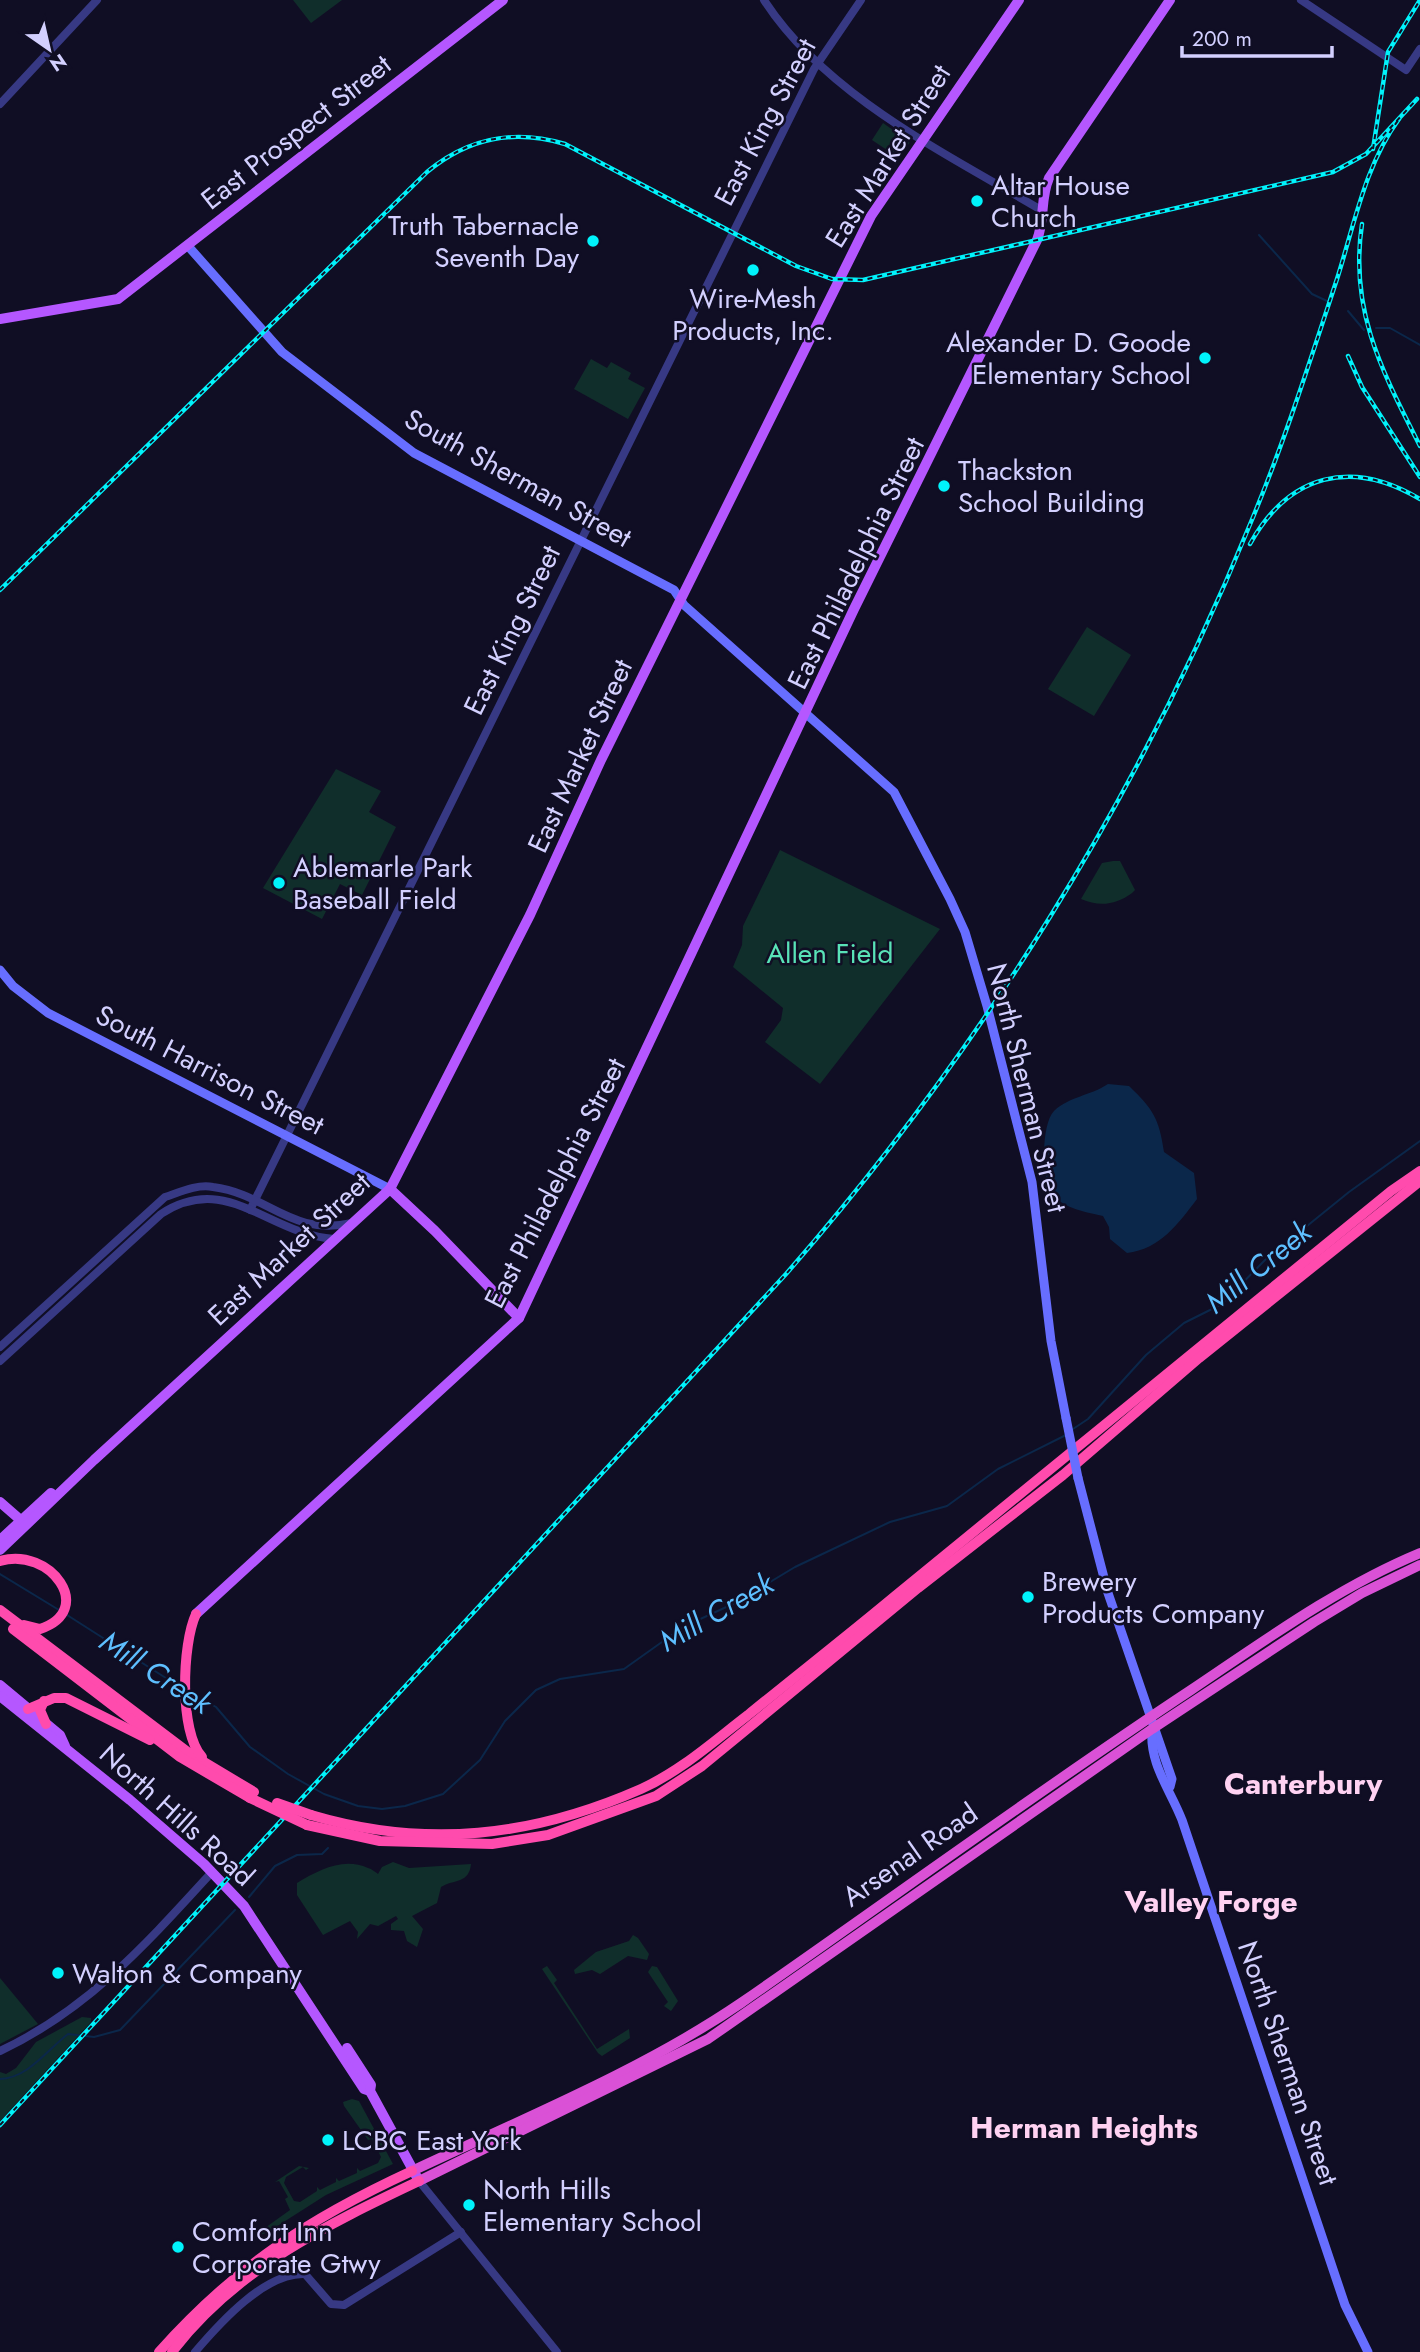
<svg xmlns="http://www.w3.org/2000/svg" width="1420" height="2352" font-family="Jost,sans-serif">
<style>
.green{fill:#102e2b}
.water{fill:#0b274a}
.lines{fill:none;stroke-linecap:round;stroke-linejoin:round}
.stream{stroke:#0b274a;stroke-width:2}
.tertiary{stroke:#373984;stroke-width:8}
.secondary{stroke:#676eff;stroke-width:9}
.primary{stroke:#b557ff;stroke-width:10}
.trunk{stroke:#da51d6;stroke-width:10}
.motorway{stroke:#ff4bad;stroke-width:10}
.rail-casing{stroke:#00f3fb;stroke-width:4.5}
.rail{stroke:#100e24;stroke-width:2;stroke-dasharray:5;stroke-linecap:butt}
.secondary-bridge{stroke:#676eff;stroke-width:9}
.motorway-bridge{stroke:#ff4bad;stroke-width:10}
.poi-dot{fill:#00f3fb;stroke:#100e24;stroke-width:2.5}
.labels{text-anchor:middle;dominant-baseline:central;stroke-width:5;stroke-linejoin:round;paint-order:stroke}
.street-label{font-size:28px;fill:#d3d0ff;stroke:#100e24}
.poi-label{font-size:28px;fill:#d3d0ff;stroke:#100e24;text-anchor:start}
.park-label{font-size:28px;fill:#59e2b7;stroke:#100e24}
.water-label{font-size:30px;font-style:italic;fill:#5ebfff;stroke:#100e24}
.neighbourhood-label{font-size:30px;font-weight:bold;fill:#ffd2f2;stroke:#100e24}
</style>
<rect width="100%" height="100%" fill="#100e24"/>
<!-- green -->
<g class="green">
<path d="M 293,0 L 342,0 L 311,23 Z"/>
<path d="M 883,123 L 910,142 L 899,158 L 872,140 Z"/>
<path d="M 591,359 L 607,368 L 611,362 L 631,373 L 628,379 L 645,388 L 628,419 L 574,389 Z"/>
<path d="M 1087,627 L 1131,655 L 1094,716 L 1048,689 Z"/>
<path d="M 336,769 L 381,791 L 369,812 L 396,827 L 362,895 L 340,884 L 322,919 L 263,888 Z"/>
<path d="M 780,850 L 940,929 L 820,1084 L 765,1042 L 781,1020 L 783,1008 L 733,967 L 742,945 L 743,926 Z"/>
<path d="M 1113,861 L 1120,861 L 1135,890 L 1132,893 C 1116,905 1099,907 1081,899 L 1102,863 Z"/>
<path d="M 393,1862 L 409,1868 L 471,1864 C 469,1884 454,1879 441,1887 L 437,1903 L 412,1916 L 423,1929 L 417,1947 L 407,1941 L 404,1931 L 391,1930 L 391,1924 L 398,1919 L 396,1916 L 378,1926 L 370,1924 L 357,1939 L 358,1932 L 350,1921 L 323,1935 L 297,1895 L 297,1883 C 319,1870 343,1857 368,1868 C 372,1869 375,1872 378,1874 L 382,1867 Z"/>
<path d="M 633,1935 L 638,1938 L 649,1954 L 647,1960 L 628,1956 L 600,1974 L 592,1970 L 575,1974 L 574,1970 L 596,1952 L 629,1941 Z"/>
<path d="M 547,1966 L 557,1980 L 554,1983 L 597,2049 L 629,2029 L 630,2038 L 602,2056 L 598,2053 L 542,1969 Z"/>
<path d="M 652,1966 L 657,1967 L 678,2001 L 671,2011 L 664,2006 L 668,2002 L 648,1972 Z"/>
<path d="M 0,1978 L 38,2024 L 0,2044 Z"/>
<path d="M 82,2017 L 91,2018 L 91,2022 L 0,2121 L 0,2072 L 6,2074 L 16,2068 L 36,2042 Z"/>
<path d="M 352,2099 L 359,2101 L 393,2164 L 326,2195 L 268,2232 L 248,2240 L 290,2210 L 285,2199 L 288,2197 L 279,2181 L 275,2182 L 299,2166 L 309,2168 L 306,2170 L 303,2167 L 286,2177 L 284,2183 L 294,2201 L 300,2202 L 317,2191 L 317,2187 L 320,2190 L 336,2182 L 336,2178 L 339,2181 L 357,2173 L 357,2168 L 360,2171 L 378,2163 L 381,2157 L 372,2139 L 368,2140 L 344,2106 L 343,2102 Z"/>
</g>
<!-- water -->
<path class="water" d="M 1108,1084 L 1129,1086 C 1153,1109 1159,1118 1164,1152 L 1194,1173 L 1197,1199 C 1178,1224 1160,1249 1127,1253 L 1110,1239 L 1109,1227 L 1103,1216 C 1086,1212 1065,1209 1053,1195 C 1041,1181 1041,1124 1054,1111 C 1070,1096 1090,1096 1108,1084 Z"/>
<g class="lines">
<!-- stream -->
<g class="stream">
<path d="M 1259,235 L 1312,294 L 1327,301"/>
<path d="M 1348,311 L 1364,330"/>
<path d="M 1376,328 L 1390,328 L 1420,345"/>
<path d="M 1073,1429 L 1088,1419 L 1146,1355 L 1184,1323 L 1222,1304 L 1265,1260 L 1349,1192 L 1420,1141"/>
<path d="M 0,1574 L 59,1610"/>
<path d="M 67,1615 L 180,1687"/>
<path d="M 191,1693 L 216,1707 L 250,1747 L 288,1774 L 324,1794 L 358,1806 L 382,1809 L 405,1806 L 443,1794 L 480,1760 L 505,1721 L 536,1690 L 560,1679 L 624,1669 L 683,1627 L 735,1603 L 795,1567 L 890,1522 L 947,1506 L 998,1469 L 1066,1435"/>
<path d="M 249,1897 L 275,1866 L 297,1855 L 322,1854 L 328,1848"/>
<path d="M 0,2079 C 28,2078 46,2051 68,2034 L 94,2037 L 120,2030 L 235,1910"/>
</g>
<!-- tertiary -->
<g class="tertiary">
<path d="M 764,0 C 826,96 947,154 1043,211"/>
<path d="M 1301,0 L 1406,70 L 1420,49"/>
<path d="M 0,104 L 97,0"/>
<path d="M 250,1210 L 814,69 L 861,0"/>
<path d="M 0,1347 L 165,1197 C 180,1192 197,1184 213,1187 C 268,1194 291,1237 352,1223"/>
<path d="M 0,1361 L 161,1214 C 227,1171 268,1234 334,1239"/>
<path d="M 0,2051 C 88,2010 148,1942 212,1872"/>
<path d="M 419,2181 L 557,2352"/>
<path d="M 195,2352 C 219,2324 265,2272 305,2274 L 331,2304 L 344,2305 L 461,2232"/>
</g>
<!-- secondary -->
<g class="secondary">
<path d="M 188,246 L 282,352 L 414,453 L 674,590 L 684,605 L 894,792 L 950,899 L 965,932 L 987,1006 L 1032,1182 L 1051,1341 L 1066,1418"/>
<path d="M 0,970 L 13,986 L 48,1013 L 390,1189"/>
<path d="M 1078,1478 L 1108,1593 L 1172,1779 L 1170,1787"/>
<path d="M 1152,1729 C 1149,1764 1170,1789 1182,1820 L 1345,2305 L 1368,2352"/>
</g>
<!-- primary -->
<g class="primary">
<path d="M 0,319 L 118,299 L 503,0"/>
<path d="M 390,1189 L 435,1231 L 519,1318"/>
<path d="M 0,1502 L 24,1523"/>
<path d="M 0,1540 L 51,1493"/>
<path d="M 0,1550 L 94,1460 L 390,1189 L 530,915 L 601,760 L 871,216 L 1019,0"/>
<path d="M 196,1614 L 519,1318 L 854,609 L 1037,240 C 1045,220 1040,198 1049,178 L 1170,0"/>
<path d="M 0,1685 L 60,1735 L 65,1746"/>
<path d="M 0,1696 L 130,1800 L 204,1864 L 244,1906 L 364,2089 L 370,2091"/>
<path d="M 347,2048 L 371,2085 L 370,2091 L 419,2181"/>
</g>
<!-- trunk -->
<g class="trunk">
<path d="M 412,2171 C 520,2120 643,2070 741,2003 C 891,1899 1038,1791 1191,1690 C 1264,1641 1338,1587 1420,1553"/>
<path d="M 419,2181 L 708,2039 L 1152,1729 L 1314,1622 L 1362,1593 L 1420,1565"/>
</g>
<!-- motorway -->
<g class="motorway">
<path d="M 0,1561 C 50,1546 97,1610 40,1629 L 24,1625"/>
<path d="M 0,1610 L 189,1753 L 254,1792"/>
<path d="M 196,1614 C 182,1644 179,1732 202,1757"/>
<path d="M 13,1629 L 180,1757 L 250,1798"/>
<path d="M 44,1701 L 40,1710 L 46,1724"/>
<path d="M 28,1709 L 54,1698 L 66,1698 L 150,1740"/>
<path d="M 311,1815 C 426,1849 532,1837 641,1789 C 681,1771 714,1741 748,1715 C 797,1675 847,1636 895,1596 C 1060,1461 1226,1326 1391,1191 L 1420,1171"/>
<path d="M 307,1825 L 380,1841 L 492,1844 L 548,1835 L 656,1796 L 702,1766 L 918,1588 L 1063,1475 L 1199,1358 L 1420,1181"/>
<path d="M 159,2352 C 236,2266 308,2219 412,2171"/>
<path d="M 172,2352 C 235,2269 328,2224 419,2181"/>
</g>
<!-- rail casing -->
<g class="rail-casing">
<g id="rail">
<path d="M 1373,149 L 1388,52 L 1420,0"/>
<path d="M 1362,224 C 1349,310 1382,371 1420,446"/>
<path d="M 1348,356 L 1362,387 L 1420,477"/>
<path d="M 1250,544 C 1289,474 1351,458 1420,499"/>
<path d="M 0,590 L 427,172 C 469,137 514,129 565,144 L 796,266 L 832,279 L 863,280 L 1333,172 L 1366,154 L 1417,99"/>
<path d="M 0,2125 L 786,1274 C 981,1051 1139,797 1251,522 C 1284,443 1310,361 1337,279 C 1354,226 1365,165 1399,119"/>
</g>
</g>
<!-- rail -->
<use href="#rail" class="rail"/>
<!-- secondary-bridge -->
<path class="secondary-bridge" d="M 1066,1418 L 1078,1478"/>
<!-- motorway-bridge -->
<g class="motorway-bridge">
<path d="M 250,1798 L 307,1825"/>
<path d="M 277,1803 L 311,1815"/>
</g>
</g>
<!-- markers -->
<g class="poi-dot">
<circle cx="977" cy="201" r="7"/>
<circle cx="593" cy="241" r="7"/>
<circle cx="753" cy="270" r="7"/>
<circle cx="1205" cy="358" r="7"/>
<circle cx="944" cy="486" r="7"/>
<circle cx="279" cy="883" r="7"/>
<circle cx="1028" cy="1597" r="7"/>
<circle cx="58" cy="1973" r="7"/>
<circle cx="328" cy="2140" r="7"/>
<circle cx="469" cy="2205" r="7"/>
<circle cx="178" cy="2247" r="7"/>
</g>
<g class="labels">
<!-- street labels -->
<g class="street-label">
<text transform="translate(765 122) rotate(-62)">East King Street</text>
<text transform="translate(296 132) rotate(-38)">East Prospect Street</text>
<text transform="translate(888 156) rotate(-58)">East Market Street</text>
<text transform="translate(518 478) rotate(29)">South Sherman Street</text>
<text transform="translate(856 563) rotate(-64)">East Philadelphia Street</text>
<text transform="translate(512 630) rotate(-64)">East King Street</text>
<text transform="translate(580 756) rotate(-65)">East Market Street</text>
<text transform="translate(210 1070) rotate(27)">South Harrison Street</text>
<text transform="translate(1027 1088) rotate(76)">North Sherman Street</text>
<text transform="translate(555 1183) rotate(-63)">East Philadelphia Street</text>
<text transform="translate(289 1249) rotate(-43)">East Market Street</text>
<text transform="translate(177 1815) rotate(42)">North Hills Road</text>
<text transform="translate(910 1855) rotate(-35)">Arsenal Road</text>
<text transform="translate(1288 2063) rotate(71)">North Sherman Street</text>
</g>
<!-- poi labels -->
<g class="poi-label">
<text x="991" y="185">Altar House<tspan x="991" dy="32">Church</tspan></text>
<text x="579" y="225" text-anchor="end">Truth Tabernacle<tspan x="579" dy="32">Seventh Day</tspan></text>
<text x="753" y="298" text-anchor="middle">Wire-Mesh<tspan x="753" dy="32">Products, Inc.</tspan></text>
<text x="1191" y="342" text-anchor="end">Alexander D. Goode<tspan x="1191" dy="32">Elementary School</tspan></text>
<text x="958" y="470">Thackston<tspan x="958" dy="32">School Building</tspan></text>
<text x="293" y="867">Ablemarle Park<tspan x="293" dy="32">Baseball Field</tspan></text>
<text x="1042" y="1581">Brewery<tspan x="1042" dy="32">Products Company</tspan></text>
<text x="72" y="1973">Walton &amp; Company</text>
<text x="342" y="2140">LCBC East York</text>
<text x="483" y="2189">North Hills<tspan x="483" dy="32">Elementary School</tspan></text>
<text x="192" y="2231">Comfort Inn<tspan x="192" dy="32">Corporate Gtwy</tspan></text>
</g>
<!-- park labels -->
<g class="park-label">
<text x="830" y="953">Allen Field</text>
</g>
<!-- water labels -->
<g class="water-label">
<text transform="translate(1258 1267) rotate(-39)">Mill Creek</text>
<text transform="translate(716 1612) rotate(-30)">Mill Creek</text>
<text transform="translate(156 1672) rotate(33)">Mill Creek</text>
</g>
<!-- neighbourhood labels -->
<g class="neighbourhood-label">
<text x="1303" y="1783">Canterbury</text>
<text x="1211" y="1901">Valley Forge</text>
<text x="1084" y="2127">Herman Heights</text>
</g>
</g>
<!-- north arrow -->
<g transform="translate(49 49) rotate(146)" stroke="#100e24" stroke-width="5" paint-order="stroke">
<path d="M0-5L12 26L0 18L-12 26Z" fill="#d3d0ff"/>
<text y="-10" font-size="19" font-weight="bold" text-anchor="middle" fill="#d3d0ff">N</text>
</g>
<!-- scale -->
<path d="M1182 46v10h150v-10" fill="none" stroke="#d3d0ff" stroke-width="3.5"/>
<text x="1192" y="46" font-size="21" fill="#d3d0ff" stroke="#100e24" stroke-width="5" paint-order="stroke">200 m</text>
</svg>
